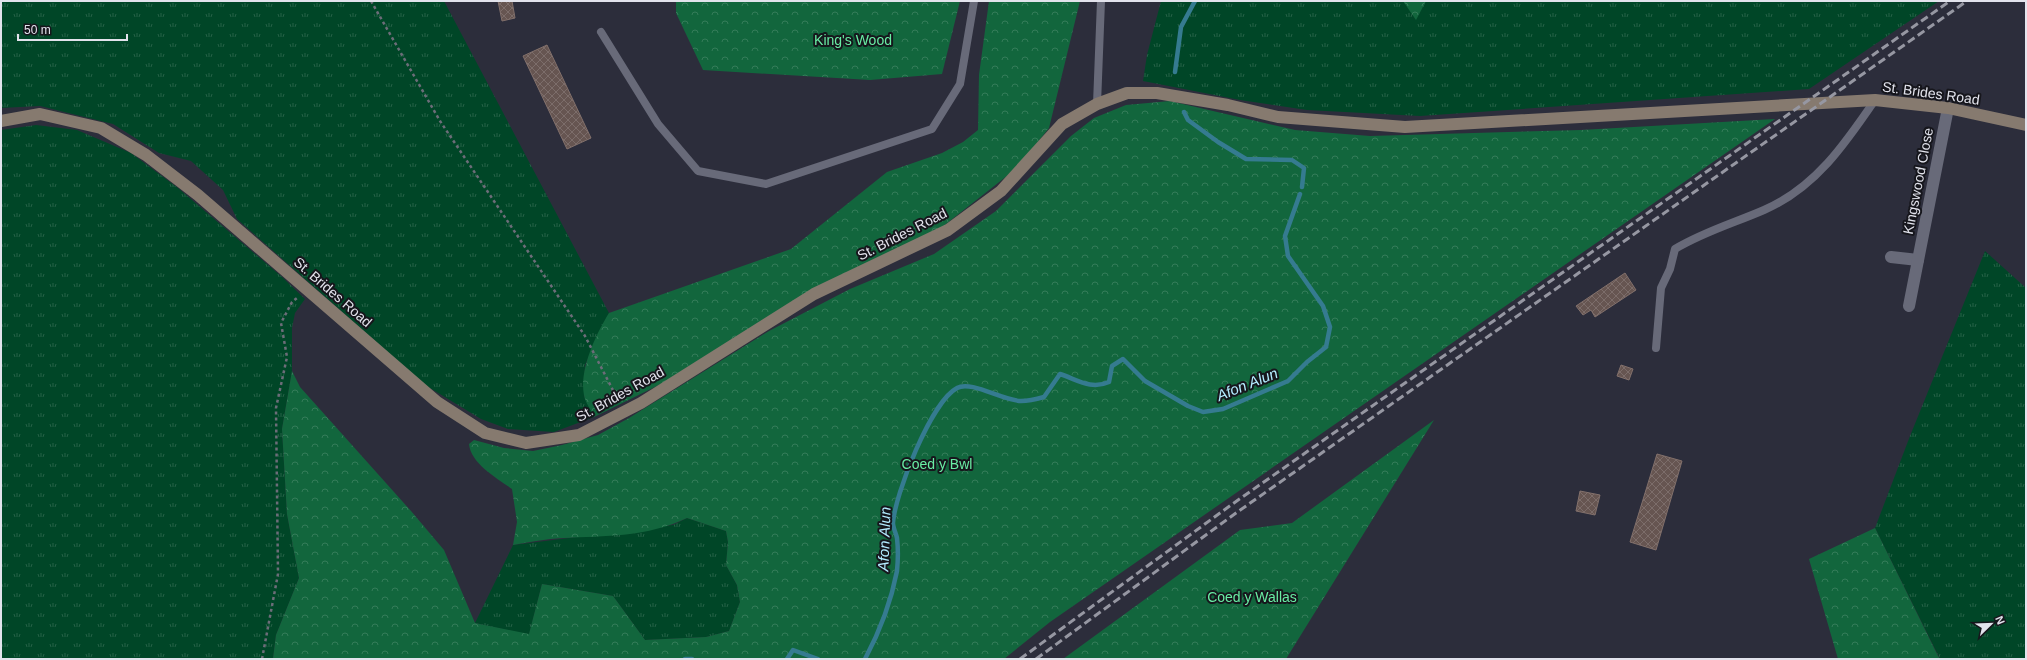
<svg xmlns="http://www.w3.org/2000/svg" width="2027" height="660" font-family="Helvetica,sans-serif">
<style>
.grass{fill:url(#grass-tufts)}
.forest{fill:url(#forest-crowns)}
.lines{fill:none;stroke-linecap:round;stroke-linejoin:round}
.stream{stroke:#357b90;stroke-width:4.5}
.building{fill:url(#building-cross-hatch);stroke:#82706b}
.path{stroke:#6c6d79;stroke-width:2.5;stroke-dasharray:3 3;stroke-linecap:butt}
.lane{stroke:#686a79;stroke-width:8}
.street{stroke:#686a79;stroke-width:12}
.secondary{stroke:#867a6f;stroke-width:12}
.rail{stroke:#9697a2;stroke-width:3;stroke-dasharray:8 4;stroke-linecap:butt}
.labels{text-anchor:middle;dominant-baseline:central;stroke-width:4;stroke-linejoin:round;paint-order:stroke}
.park-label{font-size:14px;fill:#69eda4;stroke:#16161c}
.street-label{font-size:14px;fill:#e2e3ec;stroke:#16161c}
.water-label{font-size:15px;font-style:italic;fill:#b3ecff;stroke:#16161c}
</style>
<defs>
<pattern id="grass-tufts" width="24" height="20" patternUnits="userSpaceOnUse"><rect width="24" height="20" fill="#004627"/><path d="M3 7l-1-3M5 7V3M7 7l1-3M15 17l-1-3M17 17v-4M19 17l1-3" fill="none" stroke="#256146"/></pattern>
<pattern id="forest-crowns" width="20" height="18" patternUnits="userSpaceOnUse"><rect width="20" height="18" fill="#12663d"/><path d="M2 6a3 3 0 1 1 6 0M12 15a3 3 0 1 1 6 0" fill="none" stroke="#347c59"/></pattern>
<pattern id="building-cross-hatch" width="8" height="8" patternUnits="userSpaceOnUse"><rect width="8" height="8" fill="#665551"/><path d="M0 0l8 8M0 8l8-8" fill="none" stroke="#7c6d6a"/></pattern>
</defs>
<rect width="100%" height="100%" fill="#2c2d3b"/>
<!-- grass -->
<g class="grass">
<path d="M 1,1 L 444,1 L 609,313 L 585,365 L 584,396 L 594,417 L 554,432 L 508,429 L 481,419 L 425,385 L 237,219 L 223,190 L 191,161 L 159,153 L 113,124 L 40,106 L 1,108 Z"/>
<path d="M 1161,1 L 1939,1 L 1809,89 L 1420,116 L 1307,110 L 1240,100 L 1143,81 L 1147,55 Z"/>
<path d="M 36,125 L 77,130 L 131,153 L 178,188 L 281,276 L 305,299 L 295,313 L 292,328 L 292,371 L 282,429 L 287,514 L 299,578 L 276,635 L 273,659 L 1,659 L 1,130 Z"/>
<path d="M 1985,251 L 2026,288 L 2026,659 L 1940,659 L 1875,528 L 1910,436 Z"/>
<path d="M 687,518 L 726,531 L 728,542 L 726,565 L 737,585 L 740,602 L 729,631 L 706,637 L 645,640 L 613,596 L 542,584 L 529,635 L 475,623 L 513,545 L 673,525 Z"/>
</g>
<!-- forest -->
<g class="forest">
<path d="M 676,1 L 960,1 L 942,74 L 870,80 L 703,70 L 676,13 Z"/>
<path d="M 989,1 L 1080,1 L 1049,128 L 1017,168 L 932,235 L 663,383 L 594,417 C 591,410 585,402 584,395 C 579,370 596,334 609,313 L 791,249 L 887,172 L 942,153 L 963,142 L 978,130 L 979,75 Z"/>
<path d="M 1403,1 L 1426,1 L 1416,20 Z"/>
<path d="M 1170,101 L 1295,130 L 1370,136 L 1581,130 L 1775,119 L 1050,622 L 1004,659 L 273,659 L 276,635 L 299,578 L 287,514 L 282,429 L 292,371 L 300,387 L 411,511 L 444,550 L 475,623 L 529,634 L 542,584 L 613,596 L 645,640 L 706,637 L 729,631 L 740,602 L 737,585 L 726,565 L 728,542 L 726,531 L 687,518 C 648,537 604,536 563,538 C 546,539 530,542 513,545 L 517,522 L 512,489 C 497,478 471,464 469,444 L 474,440 L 504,448 L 533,451 L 562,445 L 598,435 L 629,418 L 769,331 L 850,289 L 934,254 L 996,211 L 1071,136 L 1094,118 L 1126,105 Z"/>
<path d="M 1434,420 L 1286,659 L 1063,659 L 1240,530 L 1292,523 Z"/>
<path d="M 1875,528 L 1938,656 L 1940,659 L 1838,659 L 1809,559 Z"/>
</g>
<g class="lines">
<!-- stream -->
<g class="stream">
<path d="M 1175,72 L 1181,27 L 1195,1"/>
<path d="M 1184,112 L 1188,120 L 1218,142 L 1246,159 L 1292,160 L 1304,168 L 1302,187"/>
<path d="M 685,659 L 692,659"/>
<path d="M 787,659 L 793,650 L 818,659"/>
<path d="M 865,659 C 880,631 891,602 897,571 C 898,561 898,547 897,538 C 896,533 893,528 893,523 C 895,494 931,402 957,388 C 971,380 1003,401 1021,401 C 1029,401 1037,399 1044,397 L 1060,374 C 1078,380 1091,390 1109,382 L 1112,366 L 1123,359 L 1145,381 L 1188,406 L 1203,412 L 1223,409 L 1288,381 L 1307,362 L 1326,347 L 1330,327 L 1323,306 L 1288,256 L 1285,236 L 1300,194"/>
</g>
</g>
<!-- building -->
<g class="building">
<path d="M 498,1 L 512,1 L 515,18 L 502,21 Z"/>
<path d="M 547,45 L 591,138 L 567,149 L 523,56 Z"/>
<path d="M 1625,273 L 1636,290 L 1595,317 L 1591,310 L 1583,315 L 1576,306 Z"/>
<path d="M 1621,365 L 1633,369 L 1629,380 L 1617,376 Z"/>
<path d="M 1657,454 L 1682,461 L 1656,550 L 1630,542 Z"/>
<path d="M 1580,491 L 1600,495 L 1595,515 L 1576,511 Z"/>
</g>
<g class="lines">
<!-- path -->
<g class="path">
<path d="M 371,1 L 440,121 L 585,336 L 618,400"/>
<path d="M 262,659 L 278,574 L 276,408 L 287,357 L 281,323 L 292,302 L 297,298"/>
</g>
<!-- lane -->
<g class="lane">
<path d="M 601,32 L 658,124 L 698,171 L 766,184 L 932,129 L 960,84 L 974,1"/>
<path d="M 1097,104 L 1101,1"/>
<path d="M 1656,348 L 1661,288 L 1670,269 L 1675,249 C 1703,232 1734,223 1764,210 C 1815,188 1845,144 1875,100"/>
</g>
<!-- street -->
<g class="street">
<path d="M 1891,257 L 1918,260"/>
<path d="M 1909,306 L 1948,108"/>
</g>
<!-- secondary -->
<path class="secondary" d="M 1,121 L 40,114 L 101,128 L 146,155 L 198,195 L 437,402 L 485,433 L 526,443 L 579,435 L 641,403 L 814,294 L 948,230 L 1001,191 L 1062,124 L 1097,104 L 1127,93 L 1157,93 L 1228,105 L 1278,117 L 1405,127 L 1875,100 L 1948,108 L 2026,125"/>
<!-- rail -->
<g class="rail">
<path d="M 1020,659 L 1231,505 L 1950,1"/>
<path d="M 1036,659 L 1236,513 L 1967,1"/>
</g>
</g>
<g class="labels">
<!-- park labels -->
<g class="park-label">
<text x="853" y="40">King's Wood</text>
<text x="937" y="464">Coed y Bwl</text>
<text x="1252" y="597">Coed y Wallas</text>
</g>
<!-- street labels -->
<g class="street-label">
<text transform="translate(1931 93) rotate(8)">St. Brides Road</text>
<text transform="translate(1918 181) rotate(-79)">Kingswood Close</text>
<text transform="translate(902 234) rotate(-27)">St. Brides Road</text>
<text transform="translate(333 292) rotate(41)">St. Brides Road</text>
<text transform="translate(620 394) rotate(-29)">St. Brides Road</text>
</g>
<!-- water labels -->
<g class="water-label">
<text transform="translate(1247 384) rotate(-22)">Afon Alun</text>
<text transform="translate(884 539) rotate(-88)">Afon Alun</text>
</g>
</g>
<!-- border -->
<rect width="2027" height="660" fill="none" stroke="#e2e3ec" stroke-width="4"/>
<!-- north arrow -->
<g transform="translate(1991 624) rotate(67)" stroke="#16161c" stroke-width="3" paint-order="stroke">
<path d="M0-3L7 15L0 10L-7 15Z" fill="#e2e3ec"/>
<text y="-6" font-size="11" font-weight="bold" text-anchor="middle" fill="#e2e3ec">N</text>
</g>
<!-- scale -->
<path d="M18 34v6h109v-6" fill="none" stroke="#e2e3ec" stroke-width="2"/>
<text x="24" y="34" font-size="12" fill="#e2e3ec" stroke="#16161c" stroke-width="3" paint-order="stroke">50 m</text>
</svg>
